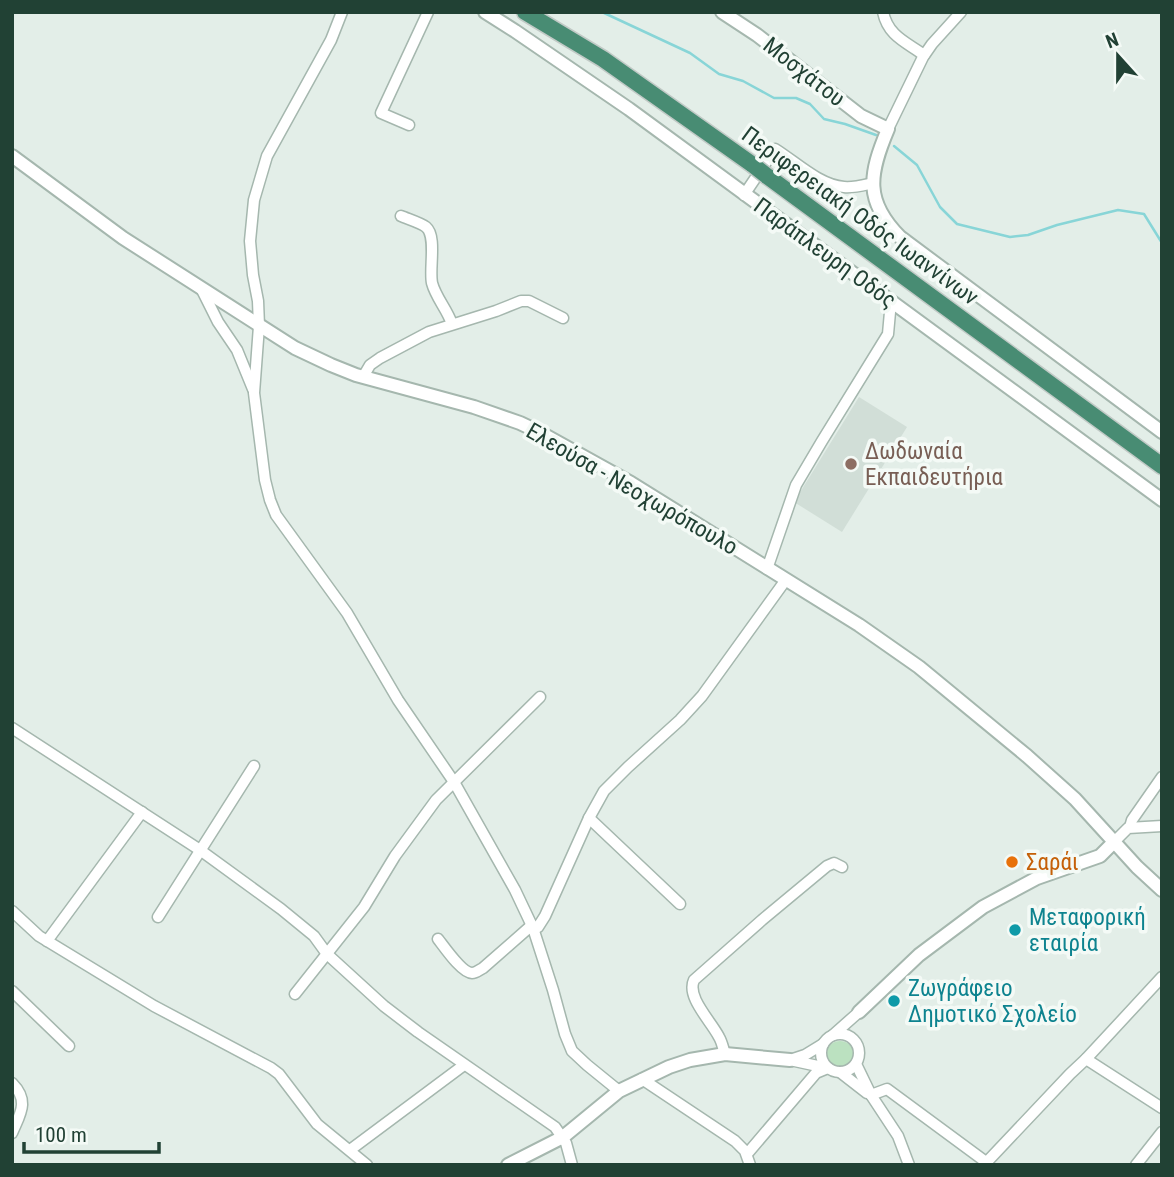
<svg xmlns="http://www.w3.org/2000/svg" width="1174" height="1177" font-family="'Roboto Condensed',sans-serif">
<style>
.built{fill:#d1ded7}
.green{fill:#bbe1c0}
.lines{fill:none;stroke-linecap:round;stroke-linejoin:round}
.stream{stroke:#88d5d7;stroke-width:2.5}
.minor-casing{stroke:#a5b7ae;stroke-width:13}
.tertiary-casing{stroke:#a5b7ae;stroke-width:16}
.trunk-casing{stroke:#c1cac6;stroke-width:19}
.minor{stroke:#fff;stroke-width:10}
.tertiary{stroke:#fff;stroke-width:12}
.trunk{stroke:#488c73;stroke-width:16}
.trunk-bridge-casing{stroke:#c1cac6;stroke-width:19;stroke-linecap:butt}
.trunk-bridge{stroke:#488c73;stroke-width:16}
.education-dot{fill:#8d6e63;stroke:#f4faf6;stroke-width:2.5}
.food-dot{fill:#e8710a;stroke:#f4faf6;stroke-width:2.5}
.culture-dot{fill:#0f9aa8;stroke:#f4faf6;stroke-width:2.5}
.labels{text-anchor:middle;dominant-baseline:central;stroke-width:7;stroke-linejoin:round;paint-order:stroke}
.street-label{font-size:23px;fill:#214134;stroke:#f4faf6}
.education-label{font-size:23px;fill:#785e54;stroke:#f4faf6;text-anchor:start}
.food-label{font-size:23px;fill:#c56008;stroke:#f4faf6;text-anchor:start}
.culture-label{font-size:23px;fill:#0d838f;stroke:#f4faf6;text-anchor:start}
</style>
<rect width="100%" height="100%" fill="#e3eee8"/>
<!-- built -->
<path class="built" d="M 859,397 L 907,427 L 842,532 L 794,502 Z"/>
<!-- green -->
<circle class="green" cx="840" cy="1055" r="14"/>
<g class="lines">
<!-- stream -->
<g class="stream">
<path d="M 602,12 L 690,53 L 719,74 L 743,81 L 774,98 L 796,98 L 810,104 L 824,119 L 845,124 L 876,135"/>
<path d="M 894,146 L 917,165 L 940,207 L 957,224 L 1010,237 L 1028,235 L 1057,225 L 1118,210 L 1144,214 L 1162,243"/>
</g>
<!-- minor casing -->
<g class="minor-casing">
<g id="minor">
<path d="M 342,12 L 331,40 L 267,156 L 254,200 L 250,241 L 253,275 L 258,301 L 259,326 L 254,393 L 265,480 L 270,500 L 276,515 L 347,613 L 398,700 L 454,782 L 515,890 L 533,928 L 553,990 L 565,1034 L 572,1051 L 587,1065 L 619,1091"/>
<path d="M 883,12 C 888,36 906,42 924,55"/>
<path d="M 409,125 L 381,113 L 428,12"/>
<path d="M 888,129 L 923,57 L 932,44 L 961,12"/>
<path d="M 744,195 L 775,149 C 796,162 819,185 844,187 C 854,188 864,185 873,183"/>
<path d="M 401,216 C 408,219 421,223 426,227 C 437,236 429,269 432,283 C 436,298 447,309 452,324"/>
<path d="M 202,290 L 218,322 L 237,350 L 253,389"/>
<path d="M 363,377 L 370,365 L 380,358 L 429,332 L 496,311 L 521,301 L 529,301 L 563,318"/>
<path d="M 767,569 L 796,485 L 822,441 L 888,334 L 891,301"/>
<path d="M 12,728 L 200,850 L 281,909 L 314,936 L 327,954 L 384,1006 L 418,1032 L 555,1127 L 566,1143 L 572,1165"/>
<path d="M 589,818 L 680,904"/>
<path d="M 1130,827 L 1132,820 L 1162,777"/>
<path d="M 1114,842 L 1128,828 L 1162,826"/>
<path d="M 12,911 L 39,936 L 154,1006 L 271,1068 L 279,1074 L 317,1124 L 367,1165"/>
<path d="M 158,917 L 254,766"/>
<path d="M 533,930 L 538,927 L 545,916 L 589,818 L 604,791 L 628,767 L 680,720 L 702,696 L 785,581"/>
<path d="M 438,939 C 445,948 462,973 472,973 C 476,973 479,970 483,968 L 532,925"/>
<path d="M 47,941 L 142,812"/>
<path d="M 12,991 L 69,1046"/>
<path d="M 295,994 L 364,907 L 395,856 L 436,800 L 540,697"/>
<circle cx="840" cy="1053" r="19"/>
<path d="M 833,1035 L 859,1012"/>
<path d="M 725,1054 C 723,1048 722,1042 719,1037 C 711,1021 686,997 694,980 L 762,920 L 827,866 L 834,863 L 842,867"/>
<path d="M 793,1059 L 805,1055 L 823,1044"/>
<path d="M 1086,1059 L 1162,1108"/>
<path d="M 790,1060 L 827,1068"/>
<path d="M 856,1064 L 871,1095 L 898,1136 L 909,1165"/>
<path d="M 840,1072 L 867,1093"/>
<path d="M 642,1079 L 735,1141 L 745,1151 L 750,1165"/>
<path d="M 12,1083 C 30,1101 20,1114 12,1133"/>
<path d="M 871,1095 L 887,1089 L 986,1162"/>
<path d="M 350,1150 L 464,1065"/>
<path d="M 747,1154 L 816,1073 L 828,1068"/>
<path d="M 984,1165 L 1070,1074 L 1086,1059 L 1162,977"/>
<path d="M 1136,1165 L 1162,1132"/>
</g>
</g>
<!-- tertiary casing -->
<g class="tertiary-casing">
<g id="tertiary">
<path d="M 485,12 L 515,31 L 629,109 L 1162,500"/>
<path d="M 722,12 L 757,35 L 861,116 L 888,129 C 869,174 864,201 900,237 L 1162,432"/>
<path d="M 12,156 L 123,238 L 295,348 L 331,365 L 356,375 L 474,407 L 520,423 L 539,432 L 631,483 L 859,625 L 919,667 L 1027,756 L 1075,799 L 1137,867 L 1162,890"/>
<path d="M 859,1012 L 919,955 L 983,907 L 1037,878 L 1100,856 L 1114,842"/>
<path d="M 508,1165 L 563,1137 L 619,1091 L 669,1067 L 690,1060 L 725,1054 L 790,1060"/>
</g>
</g>
<!-- trunk casing -->
<g class="trunk-casing">
<g id="trunk">
<path d="M 525,12 L 603,59 L 753,165"/>
<path d="M 767,176 L 1162,466"/>
</g>
</g>
<!-- minor -->
<use href="#minor" class="minor"/>
<!-- tertiary -->
<use href="#tertiary" class="tertiary"/>
<!-- trunk -->
<use href="#trunk" class="trunk"/>
<!-- trunk-bridge casing -->
<g class="trunk-bridge-casing">
<path id="trunk-bridge" d="M 753,165 L 767,176"/>
</g>
<!-- trunk-bridge -->
<use href="#trunk-bridge" class="trunk-bridge"/>
</g>
<!-- markers -->
<circle class="education-dot" cx="851" cy="464" r="7"/>
<circle class="food-dot" cx="1012" cy="862" r="7"/>
<g class="culture-dot">
<circle cx="1015" cy="930" r="7"/>
<circle cx="894" cy="1001" r="7"/>
</g>
<g class="labels">
<!-- street labels -->
<g class="street-label">
<text transform="translate(804 72) rotate(38)">Μοσχάτου</text>
<text transform="translate(860 216) rotate(36)">Περιφερειακή Οδός Ιωαννίνων</text>
<text transform="translate(825 253) rotate(36)">Παράπλευρη Οδός</text>
<text transform="translate(632 489) rotate(30)">Ελεούσα - Νεοχωρόπουλο</text>
</g>
<!-- education labels -->
<g class="education-label">
<text x="865" y="451">Δωδωναία<tspan x="865" dy="26">Εκπαιδευτήρια</tspan></text>
</g>
<!-- food labels -->
<g class="food-label">
<text x="1026" y="862">Σαράι</text>
</g>
<!-- culture labels -->
<g class="culture-label">
<text x="1029" y="917">Μεταφορική<tspan x="1029" dy="26">εταιρία</tspan></text>
<text x="908" y="988">Ζωγράφειο<tspan x="908" dy="26">Δημοτικό Σχολείο</tspan></text>
</g>
</g>
<!-- border -->
<rect width="1174" height="1177" fill="none" stroke="#214134" stroke-width="28"/>
<!-- north arrow -->
<g transform="translate(1118 56) rotate(339)" stroke="#f4faf6" stroke-width="5" paint-order="stroke">
<path d="M0-5L12 26L0 18L-12 26Z" fill="#214134"/>
<text y="-10" font-size="19" font-weight="bold" text-anchor="middle" fill="#214134">N</text>
</g>
<!-- scale -->
<path d="M24 1142v10h135v-10" fill="none" stroke="#214134" stroke-width="3.5"/>
<text x="35" y="1142" font-size="21" fill="#214134" stroke="#f4faf6" stroke-width="5" paint-order="stroke">100 m</text>
</svg>
